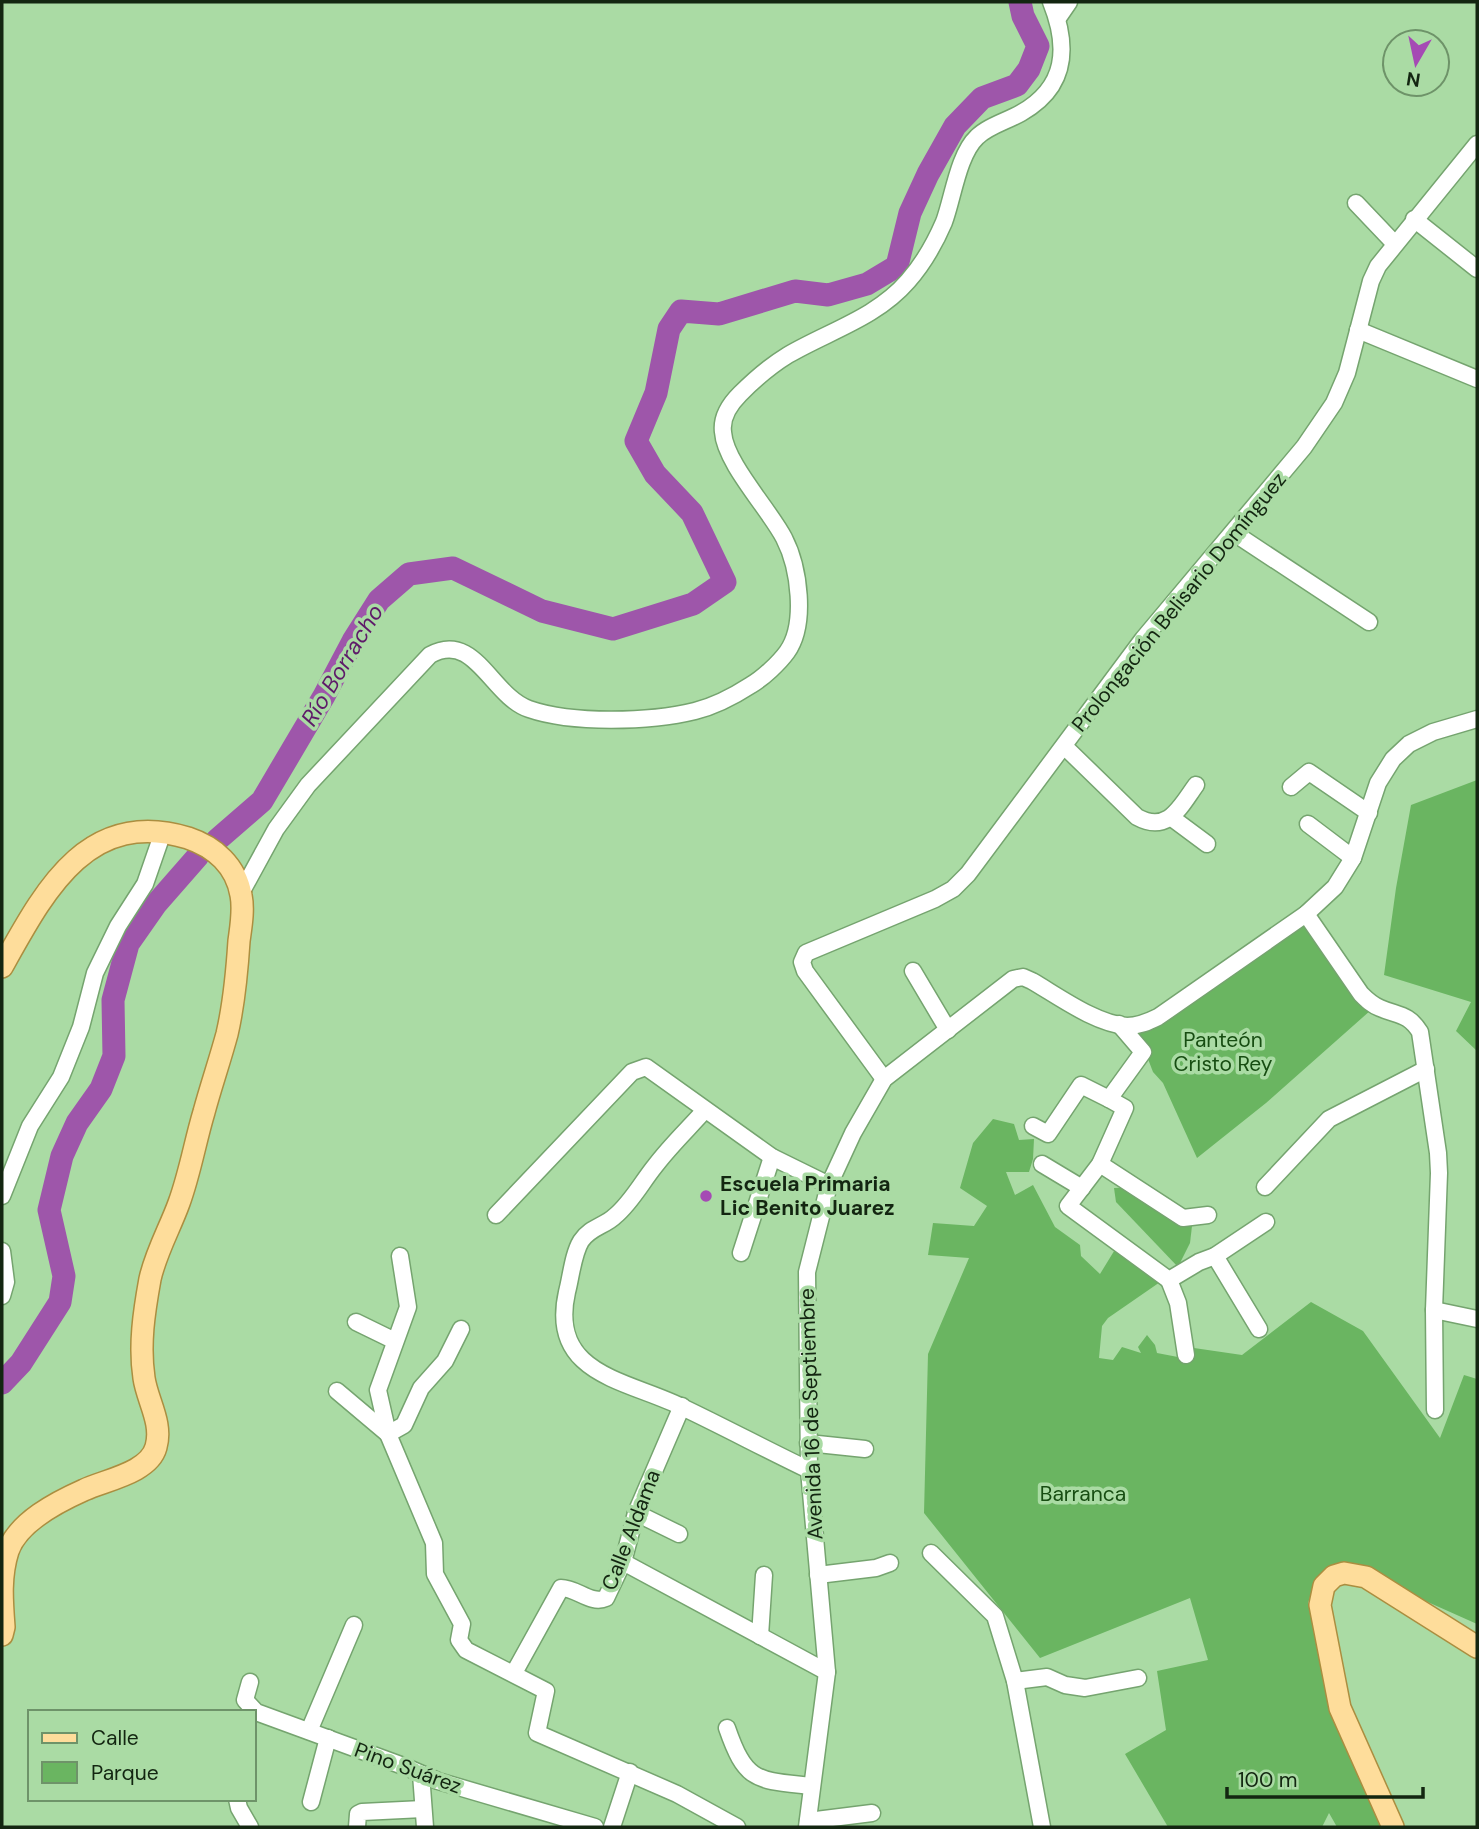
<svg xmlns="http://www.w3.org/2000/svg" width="1479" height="1829" font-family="'DM Sans',sans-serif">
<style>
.green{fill:#6ab561}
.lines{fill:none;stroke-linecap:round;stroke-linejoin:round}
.river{stroke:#9e56aa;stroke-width:23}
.minor-casing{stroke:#75a46f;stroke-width:19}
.major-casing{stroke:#ab8e40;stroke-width:24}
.minor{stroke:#fff;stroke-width:16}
.major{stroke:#fedd9b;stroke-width:21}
.poi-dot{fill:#a54ab4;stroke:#aadba4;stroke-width:2.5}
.labels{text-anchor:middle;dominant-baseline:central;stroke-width:7;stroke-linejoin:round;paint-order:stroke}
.street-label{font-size:21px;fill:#132611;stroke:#aadba4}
.park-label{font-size:21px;fill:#174d12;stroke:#aadba4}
.poi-label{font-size:21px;font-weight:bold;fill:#132611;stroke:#aadba4;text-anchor:start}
.water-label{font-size:23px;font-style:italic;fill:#5e1a69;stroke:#aadba4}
</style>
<rect width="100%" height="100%" fill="#aadba4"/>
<!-- green -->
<g class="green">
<path d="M 1477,780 L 1477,1051 L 1456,1031 L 1471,1002 L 1384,975 L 1396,888 L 1411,805 Z"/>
<path d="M 1303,917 L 1371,1010 L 1266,1103 L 1197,1158 L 1163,1083 L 1153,1072 L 1143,1046 L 1130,1031 Z"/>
<path d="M 993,1119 L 1014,1124 L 1019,1140 L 1034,1139 L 1033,1159 L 1029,1172 L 1006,1172 L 1015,1195 L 1033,1185 L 1055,1227 L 1080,1245 L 1081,1256 L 1100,1274 L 1119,1243 L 1163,1280 L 1108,1318 L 1102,1326 L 1099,1358 L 1113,1360 L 1122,1347 L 1141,1353 L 1138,1347 L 1147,1335 L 1155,1345 L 1157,1353 L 1183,1358 L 1194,1348 L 1242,1355 L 1311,1302 L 1363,1331 L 1440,1438 L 1464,1375 L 1477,1379 L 1477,1624 L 1347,1566 L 1315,1582 L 1308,1603 L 1332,1695 L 1380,1827 L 1337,1827 L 1329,1813 L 1322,1827 L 1168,1827 L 1125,1754 L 1166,1730 L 1157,1671 L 1208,1660 L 1190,1598 L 1040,1658 L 924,1513 L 928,1354 L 969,1258 L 928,1255 L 933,1223 L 974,1226 L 987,1206 L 960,1188 L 973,1143 Z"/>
<path d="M 1143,1187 L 1164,1200 L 1192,1226 L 1190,1243 L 1178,1267 L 1116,1202 L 1114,1188 Z"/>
</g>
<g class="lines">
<!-- river -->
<g class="river">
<path d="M 217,840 L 262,801 L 324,696 L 353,641 L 379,600 L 409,574 L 453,568 L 542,611 L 613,629 L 693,604 L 725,582 L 692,513 L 655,474 L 636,441 L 656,393 L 669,329 L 681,311 L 719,314 L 795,291 L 828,295 L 867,284 L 897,266 L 910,213 L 928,174 L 955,126 L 982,98 L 1017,85 L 1029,69 L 1038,46 L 1023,16 L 1020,2"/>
<path d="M 2,1383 L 21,1363 L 60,1302 L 64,1276 L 49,1210 L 62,1156 L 77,1123 L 101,1089 L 114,1056 L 113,1000 L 128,944 L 156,904 L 198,856"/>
</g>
<!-- minor casing -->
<g class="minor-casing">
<g id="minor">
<path d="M 1058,18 L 1069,2"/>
<path d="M 1356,203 L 1395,244"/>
<path d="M 1414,219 L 1477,269"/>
<path d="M 1358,330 L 1477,379"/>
<path d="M 1234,533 L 1369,622"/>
<path d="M 1064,746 L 1137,817 C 1168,834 1180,807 1196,785"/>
<path d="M 1291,787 L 1309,772 L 1369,813"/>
<path d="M 1172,818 L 1207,844"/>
<path d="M 1308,824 L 1353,858"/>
<path d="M 241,893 L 276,829 L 308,785 L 430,655 C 475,630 491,696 529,709 C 572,724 650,722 695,711 C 715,706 734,696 751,685 C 763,678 779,663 787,652 C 807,624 799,567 784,538 C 769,509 725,463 723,432 C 721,416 730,404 740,394 C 755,379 770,366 788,355 C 829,331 876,318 908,281 C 923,264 935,243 944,222 C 953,198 958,155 977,137 C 988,126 1007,121 1021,113 C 1067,87 1069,47 1051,2"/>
<path d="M 1306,914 L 1361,994 C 1367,1000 1372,1005 1380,1008 C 1398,1016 1408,1013 1420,1032 L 1438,1153 L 1439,1173 L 1434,1310 L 1435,1410"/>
<path d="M 913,971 L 948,1030"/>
<path d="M 1119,1024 L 1143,1052 L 1109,1099 L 1125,1108 L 1100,1164 L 1068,1206 L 1169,1280 L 1199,1262 L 1215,1256 L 1266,1222"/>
<path d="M 884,1079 L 805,971 L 802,962 L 806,953 L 935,899 L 953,889 L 968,874 L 1143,639 L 1304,447 L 1334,403 L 1347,373 L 1371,281 L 1378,266 L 1477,144"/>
<path d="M 705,1110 C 688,1129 670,1146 655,1166 C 642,1182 631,1203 615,1216 C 605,1226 590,1227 581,1241 C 573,1254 571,1277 567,1292 C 548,1376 629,1380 684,1408 C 726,1428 767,1450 809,1470"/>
<path d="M 1033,1126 L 1048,1134 L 1081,1085 L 1109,1099"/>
<path d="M 1042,1164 L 1082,1188"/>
<path d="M 1100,1164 L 1183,1218 L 1208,1215"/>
<path d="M 1265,1187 L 1329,1119 L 1426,1069"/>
<path d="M 2,1196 L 30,1126 L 61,1077 L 81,1027 L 95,973 L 118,926 L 145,884 L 163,832"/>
<path d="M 496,1215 L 632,1072 L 646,1067 L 772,1157 L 829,1185"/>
<path d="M 2,1251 L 6,1282 L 2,1296"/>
<path d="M 741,1253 L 772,1157"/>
<path d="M 400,1256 L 408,1307 L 378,1390 L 388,1434 L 434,1543 L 435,1574 L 462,1624 L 459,1640 L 466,1650 L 546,1691 L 537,1733 L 677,1794 L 737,1827"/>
<path d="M 1215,1256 L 1259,1329"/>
<path d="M 1169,1280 L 1178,1303 L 1186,1355"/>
<path d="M 1434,1310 L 1477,1319"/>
<path d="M 356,1322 L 395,1341"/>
<path d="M 337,1391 L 388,1434 L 404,1425 L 421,1388 L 445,1361 L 461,1329"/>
<path d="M 808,1443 L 865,1449"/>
<path d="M 636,1513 L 679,1534"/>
<path d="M 931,1553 L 995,1616 L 1015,1681 L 1042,1827"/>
<path d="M 623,1562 L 827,1672"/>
<path d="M 818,1575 L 876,1568 L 890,1563"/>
<path d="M 760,1636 L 764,1575"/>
<path d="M 514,1673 L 561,1588 C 577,1588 591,1605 606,1598 L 623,1562 L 636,1513 L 682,1406"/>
<path d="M 1015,1681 L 1047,1677 L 1065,1685 L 1085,1688 L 1138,1678"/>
<path d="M 250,1682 L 245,1700 L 256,1712 L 406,1767 L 438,1781 L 595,1827"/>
<path d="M 727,1728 C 746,1783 757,1780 811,1786"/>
<path d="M 309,1731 L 354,1625"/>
<path d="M 421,1774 L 425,1827"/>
<path d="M 237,1799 L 239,1808 L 250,1827"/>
<path d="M 311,1802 L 328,1738"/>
<path d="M 808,1821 L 872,1813"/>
<path d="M 357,1827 L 358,1814 L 362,1812 L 423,1809"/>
<path d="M 612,1827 L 630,1772"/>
<path d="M 807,1827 L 827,1672 L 809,1470 L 807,1272 L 829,1185 L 853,1133 L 884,1079 L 1013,979 L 1023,977 L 1032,981 C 1058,996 1096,1024 1127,1026 C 1139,1026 1148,1022 1158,1017 L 1306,914 L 1335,887 L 1353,858 L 1378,783 L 1393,759 L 1409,744 L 1433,732 L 1477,719"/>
</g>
</g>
<!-- major casing -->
<g class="major-casing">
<g id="major">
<path d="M 2,967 C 44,892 87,807 188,838 C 215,847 236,866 241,895 C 244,910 241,926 239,941 C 237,972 234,1004 227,1034 C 220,1060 211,1086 204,1112 C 195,1142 190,1173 179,1203 C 170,1228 156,1252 150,1279 C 144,1312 139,1345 144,1378 C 147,1400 163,1423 156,1447 C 149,1473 105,1480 84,1490 C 57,1502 18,1522 8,1551 C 0,1576 2,1601 4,1627 L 2,1635"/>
<path d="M 1393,1827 L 1340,1708 L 1320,1605 L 1324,1586 L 1334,1576 L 1344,1573 L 1366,1577 L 1477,1647"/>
</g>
</g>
<!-- minor -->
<use href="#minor" class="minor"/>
<!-- major -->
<use href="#major" class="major"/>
</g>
<!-- markers -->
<circle class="poi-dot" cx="706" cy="1196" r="7"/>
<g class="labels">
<!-- street labels -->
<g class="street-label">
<text transform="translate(1179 602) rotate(-51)">Prolongación Belisario Domínguez</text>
<text transform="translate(811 1414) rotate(-92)">Avenida 16 de Septiembre</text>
<text transform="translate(631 1530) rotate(-69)">Calle Aldama</text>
<text transform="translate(408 1768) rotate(20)">Pino Suárez</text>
</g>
<!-- park labels -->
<g class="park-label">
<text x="1223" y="1040">Panteón<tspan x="1223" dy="24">Cristo Rey</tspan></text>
<text x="1083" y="1494">Barranca</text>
</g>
<!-- poi labels -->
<g class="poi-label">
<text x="720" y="1184">Escuela Primaria<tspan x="720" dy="24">Lic Benito Juarez</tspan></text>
</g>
<!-- water labels -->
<g class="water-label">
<text transform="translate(342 665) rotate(-59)">Río Borracho</text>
</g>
</g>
<!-- border -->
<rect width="1479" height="1829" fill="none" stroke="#132611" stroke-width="7"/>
<!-- legend -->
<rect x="28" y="1710" width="228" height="91" fill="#aadba4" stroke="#6e9369" stroke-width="2"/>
<rect x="42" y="1733" width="35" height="10" fill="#fedd9b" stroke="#6e9369" stroke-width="2"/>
<text x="91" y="1745" font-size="21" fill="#132611">Calle</text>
<rect x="42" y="1762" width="35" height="21" fill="#6ab561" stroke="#6e9369" stroke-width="2"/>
<text x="91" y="1780" font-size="21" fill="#132611">Parque</text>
<!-- north arrow -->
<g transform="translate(1416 63) rotate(189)"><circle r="33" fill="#aadba4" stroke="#6e9369" stroke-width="2"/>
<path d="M0-5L12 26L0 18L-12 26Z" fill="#a54ab4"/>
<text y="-10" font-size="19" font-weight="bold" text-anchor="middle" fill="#132611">N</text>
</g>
<!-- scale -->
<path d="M1227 1787v10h196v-10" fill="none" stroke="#132611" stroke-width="3.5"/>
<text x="1238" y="1787" font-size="21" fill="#132611" stroke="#aadba4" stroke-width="5" paint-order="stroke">100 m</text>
</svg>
